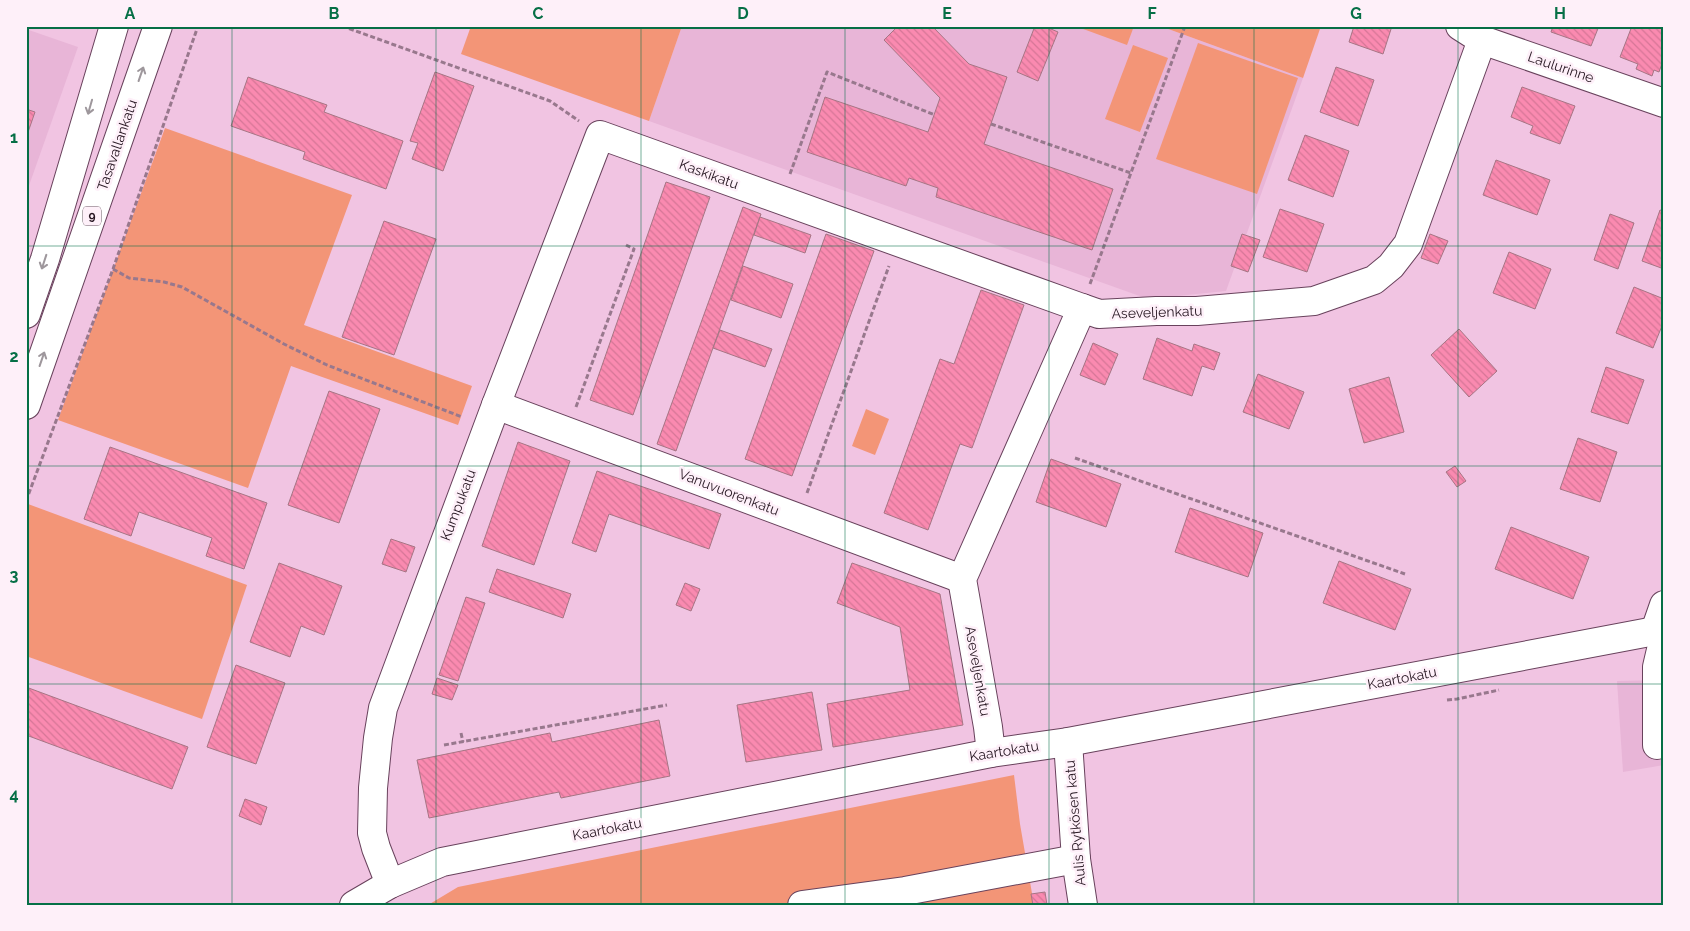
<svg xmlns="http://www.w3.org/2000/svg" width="1690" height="931" font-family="Raleway,sans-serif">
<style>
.built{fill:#e8b5d7}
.park{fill:#f39577}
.building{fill:url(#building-back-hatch);stroke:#a67584}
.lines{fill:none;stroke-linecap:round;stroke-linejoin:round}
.minor-casing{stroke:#68425c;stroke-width:30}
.major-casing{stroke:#68425c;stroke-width:30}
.path{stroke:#98788d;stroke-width:3;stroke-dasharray:5 2.5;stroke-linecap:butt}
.minor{stroke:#fff;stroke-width:28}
.major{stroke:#fff;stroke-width:28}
.oneway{stroke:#9e979c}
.grid{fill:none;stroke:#066f46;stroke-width:1;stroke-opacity:0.55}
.labels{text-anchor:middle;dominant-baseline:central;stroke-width:5;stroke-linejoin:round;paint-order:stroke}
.shield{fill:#fef0f9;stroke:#685862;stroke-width:1}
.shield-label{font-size:12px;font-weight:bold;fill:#271722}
.street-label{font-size:14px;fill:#271722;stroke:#fef0f9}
.neatline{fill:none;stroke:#066f46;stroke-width:2}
.grid-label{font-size:16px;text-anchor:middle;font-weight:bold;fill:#066f46}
</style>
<defs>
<pattern id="building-back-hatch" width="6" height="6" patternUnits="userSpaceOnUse" patternTransform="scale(1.25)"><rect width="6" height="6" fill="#fa8ab0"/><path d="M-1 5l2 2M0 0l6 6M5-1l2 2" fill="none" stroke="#d67697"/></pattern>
</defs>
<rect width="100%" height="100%" fill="#f1c4e2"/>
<!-- built -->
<g class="built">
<path d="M 682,26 L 1160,26 L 1303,78 L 1226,291 L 1148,299 L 649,121 Z"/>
<path d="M 26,29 L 78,47 L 26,194 Z"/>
<path d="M 1664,680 L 1664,765 L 1623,772 L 1617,681 Z"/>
</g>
<!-- park -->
<g class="park">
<path d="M 471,26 L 682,26 L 649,121 L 461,54 Z"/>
<path d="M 1075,26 L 1134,26 L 1127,45 Z"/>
<path d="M 1160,26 L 1321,26 L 1303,78 Z"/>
<path d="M 1198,43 L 1298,78 L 1257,194 L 1156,159 Z"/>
<path d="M 1133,45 L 1168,58 L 1140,132 L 1105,119 Z"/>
<path d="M 165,128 L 352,195 L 304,325 L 472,386 L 458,425 L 291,366 L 248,488 L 58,420 Z"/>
<path d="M 866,409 L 889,419 L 875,455 L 852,446 Z"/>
<path d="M 28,504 L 247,585 L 202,719 L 26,656 L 26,510 Z"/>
<path d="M 1014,775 L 1020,824 L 1034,905 L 428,905 L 458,887 Z"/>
</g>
<!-- building -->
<g class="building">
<path d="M 898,26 L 932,26 L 969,64 L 1007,77 L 984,144 L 1113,189 L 1092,250 L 936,197 L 938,188 L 909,178 L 906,186 L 807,152 L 825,97 L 928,132 L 940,98 L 884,40 Z"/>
<path d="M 1035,26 L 1044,26 L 1058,32 L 1038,81 L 1017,72 Z"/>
<path d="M 1354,26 L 1392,26 L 1383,54 L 1349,42 Z"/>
<path d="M 1553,26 L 1599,26 L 1591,46 L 1551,32 Z"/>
<path d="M 1632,26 L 1658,26 L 1664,28 L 1664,58 L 1659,72 L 1654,70 L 1652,76 L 1636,69 L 1638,64 L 1620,57 Z"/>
<path d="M 1336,67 L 1374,80 L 1358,126 L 1320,112 Z"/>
<path d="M 435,72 L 474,86 L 443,171 L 412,159 L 418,143 L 410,141 Z"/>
<path d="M 248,77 L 327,105 L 324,112 L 403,141 L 386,189 L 303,159 L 305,152 L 231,126 Z"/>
<path d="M 1522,87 L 1575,106 L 1560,144 L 1530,133 L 1533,126 L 1511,117 Z"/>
<path d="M 26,109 L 35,112 L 26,138 Z"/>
<path d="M 1305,135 L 1349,151 L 1333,197 L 1288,180 Z"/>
<path d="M 1496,160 L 1550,180 L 1537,215 L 1483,195 Z"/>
<path d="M 666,182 L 710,197 L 633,415 L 590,400 Z"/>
<path d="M 743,207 L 761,214 L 676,451 L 657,444 Z"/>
<path d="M 1280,209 L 1324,224 L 1307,272 L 1263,257 Z"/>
<path d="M 1660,210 L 1664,211 L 1664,269 L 1642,261 Z"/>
<path d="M 1610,214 L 1634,223 L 1618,269 L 1594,260 Z"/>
<path d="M 760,217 L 811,235 L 805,253 L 754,235 Z"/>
<path d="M 384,221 L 436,239 L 394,355 L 342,337 Z"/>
<path d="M 826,234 L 874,251 L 792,476 L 745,459 Z"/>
<path d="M 1242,234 L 1260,240 L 1248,272 L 1231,266 Z"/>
<path d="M 1430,234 L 1448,241 L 1438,264 L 1421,258 Z"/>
<path d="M 1509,252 L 1551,269 L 1535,309 L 1493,293 Z"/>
<path d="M 743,266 L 793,284 L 781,318 L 731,300 Z"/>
<path d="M 1634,287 L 1664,299 L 1664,321 L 1653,348 L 1616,333 Z"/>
<path d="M 981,290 L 1024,305 L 972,448 L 960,444 L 928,530 L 884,513 L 940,359 L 954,364 Z"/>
<path d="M 1459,329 L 1497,371 L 1469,397 L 1431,355 Z"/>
<path d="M 720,330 L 772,349 L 765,367 L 713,348 Z"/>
<path d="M 1157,338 L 1192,351 L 1194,344 L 1220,353 L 1214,370 L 1202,366 L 1192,396 L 1143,379 Z"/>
<path d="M 1093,343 L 1118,354 L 1105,385 L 1080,375 Z"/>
<path d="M 1606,367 L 1644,380 L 1628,424 L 1591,412 Z"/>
<path d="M 1258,374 L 1304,392 L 1289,429 L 1243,412 Z"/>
<path d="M 1389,377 L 1404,432 L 1364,443 L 1349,389 Z"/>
<path d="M 329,391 L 380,409 L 339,523 L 288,505 Z"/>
<path d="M 1578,438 L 1617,452 L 1600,502 L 1560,489 Z"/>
<path d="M 518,442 L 570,461 L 534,565 L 482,546 Z"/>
<path d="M 110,447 L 267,503 L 244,569 L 206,556 L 212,538 L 139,512 L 131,536 L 84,519 Z"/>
<path d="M 1051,459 L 1121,484 L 1106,527 L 1036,502 Z"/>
<path d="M 1455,466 L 1466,481 L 1457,487 L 1446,472 Z"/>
<path d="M 597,471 L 721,514 L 709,549 L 609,514 L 596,552 L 572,543 Z"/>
<path d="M 1190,508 L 1263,533 L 1248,577 L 1175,552 Z"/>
<path d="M 1511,527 L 1589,557 L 1573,599 L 1495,569 Z"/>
<path d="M 391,539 L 415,547 L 406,572 L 382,564 Z"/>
<path d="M 1339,561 L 1411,589 L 1395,630 L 1323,603 Z"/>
<path d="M 279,563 L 342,586 L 324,635 L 301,626 L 290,657 L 250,642 Z"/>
<path d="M 852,563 L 940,594 L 963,725 L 833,747 L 827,704 L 910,690 L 900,627 L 837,603 Z"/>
<path d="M 497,569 L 571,594 L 563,618 L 489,592 Z"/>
<path d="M 685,583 L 700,589 L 691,611 L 676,605 Z"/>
<path d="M 466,597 L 485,603 L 458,681 L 439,675 Z"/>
<path d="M 236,665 L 285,683 L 256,764 L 207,747 Z"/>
<path d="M 437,678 L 458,685 L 452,700 L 432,694 Z"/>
<path d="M 26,687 L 188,747 L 172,789 L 26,735 Z"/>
<path d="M 812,692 L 822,750 L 746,762 L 737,705 Z"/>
<path d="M 659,720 L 670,776 L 561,798 L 559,792 L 429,818 L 417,760 L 550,733 L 552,742 Z"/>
<path d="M 245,799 L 267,807 L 261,825 L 239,816 Z"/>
<path d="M 1045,892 L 1047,905 L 1033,905 L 1031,894 Z"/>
</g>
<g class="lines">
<!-- minor casing -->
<g class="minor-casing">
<g id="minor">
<path d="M 1460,26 L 1482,40 L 1664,103"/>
<path d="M 496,405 L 962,579"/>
<path d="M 1655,631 L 1664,605"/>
<path d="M 1068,742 L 1076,859 L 1083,905"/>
<path d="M 1657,745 L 1657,667 L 1664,637"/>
<path d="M 991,753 L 988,727 L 962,579 L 1082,308 L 1099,314 L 1156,311 L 1197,311 L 1314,301 L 1374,280 L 1391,266 L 1408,244 L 1482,40"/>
<path d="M 390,884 L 376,848 L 372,833 L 373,788 L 378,738 L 383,708 L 496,405 L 600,135 L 1082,308"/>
<path d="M 354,905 L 390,884 L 442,862 L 991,753 L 1068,742 L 1655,631 L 1664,633"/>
<path d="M 802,905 L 905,891 L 1076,859"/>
</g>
</g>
<!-- major casing -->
<g class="major-casing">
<g id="major">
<path d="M 26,314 L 45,259 L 114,26"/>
<path d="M 26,405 L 158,26"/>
</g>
</g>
<!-- path -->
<g class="path">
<path d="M 342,26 L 550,101 L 579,121"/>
<path d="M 991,124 L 1131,173"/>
<path d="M 790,174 L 827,72 L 935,115"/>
<path d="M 113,269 L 129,278 L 164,282 L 182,287 L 284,344 L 327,365 L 462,417"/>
<path d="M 1090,284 L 1185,26"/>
<path d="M 576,407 L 634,249 L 626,245"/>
<path d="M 1075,458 L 1405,574"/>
<path d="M 807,493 L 889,266"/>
<path d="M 26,501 L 113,269 L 198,26"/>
<path d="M 1447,700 L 1457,699 L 1499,690"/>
<path d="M 461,733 L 463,742"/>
<path d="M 444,745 L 667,705"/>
</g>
<!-- minor -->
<use href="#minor" class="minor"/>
<!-- major -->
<use href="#major" class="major"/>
</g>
<!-- one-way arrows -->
<defs><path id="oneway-shaft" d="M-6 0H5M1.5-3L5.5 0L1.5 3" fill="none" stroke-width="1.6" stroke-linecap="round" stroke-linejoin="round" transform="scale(1.25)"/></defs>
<g class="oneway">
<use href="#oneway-shaft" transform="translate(141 74) rotate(-71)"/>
<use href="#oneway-shaft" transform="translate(90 107) rotate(106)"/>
<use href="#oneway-shaft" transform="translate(44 262) rotate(108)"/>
<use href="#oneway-shaft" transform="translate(42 359) rotate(-71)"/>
</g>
<!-- grid -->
<path class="grid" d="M 232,26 L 232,905M 436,26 L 436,905M 641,26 L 641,905M 845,26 L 845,905M 1049,26 L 1049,905M 1254,26 L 1254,905M 1458,26 L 1458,905M 26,246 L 1664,246M 26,466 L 1664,466M 26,684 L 1664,684"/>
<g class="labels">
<!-- shield labels -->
<rect class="shield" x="83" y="206.5" width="18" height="19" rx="4"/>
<g class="shield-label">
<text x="92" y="216">9</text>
</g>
<!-- street labels -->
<g class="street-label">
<text transform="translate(1561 67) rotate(19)">Laulurinne</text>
<text transform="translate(117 145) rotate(-71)">Tasavallankatu</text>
<text transform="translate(709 174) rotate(20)">Kaskikatu</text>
<text transform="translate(1157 312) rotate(-2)">Aseveljenkatu</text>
<text transform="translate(729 492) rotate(21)">Vanuvuorenkatu</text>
<text transform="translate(458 505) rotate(-69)">Kumpukatu</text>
<text transform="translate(978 671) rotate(80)">Aseveljenkatu</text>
<text transform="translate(1402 678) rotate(-11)">Kaartokatu</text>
<text transform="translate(1004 751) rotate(-9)">Kaartokatu</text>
<text transform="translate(1075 823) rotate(-95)">Aulis Rytkösen katu</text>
<text transform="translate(607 829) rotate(-11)">Kaartokatu</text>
</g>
</g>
<!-- border -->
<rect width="1690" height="931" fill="none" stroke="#fef0f9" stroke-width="55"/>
<rect x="28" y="28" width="1634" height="876" class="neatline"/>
<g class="grid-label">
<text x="130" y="19">A</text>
<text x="334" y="19">B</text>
<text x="538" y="19">C</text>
<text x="743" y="19">D</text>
<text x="947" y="19">E</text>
<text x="1152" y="19">F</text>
<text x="1356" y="19">G</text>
<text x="1560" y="19">H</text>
<text x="14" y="143">1</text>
<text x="14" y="362">2</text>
<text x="14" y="581">3</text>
<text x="14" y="800">4</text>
</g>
</svg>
